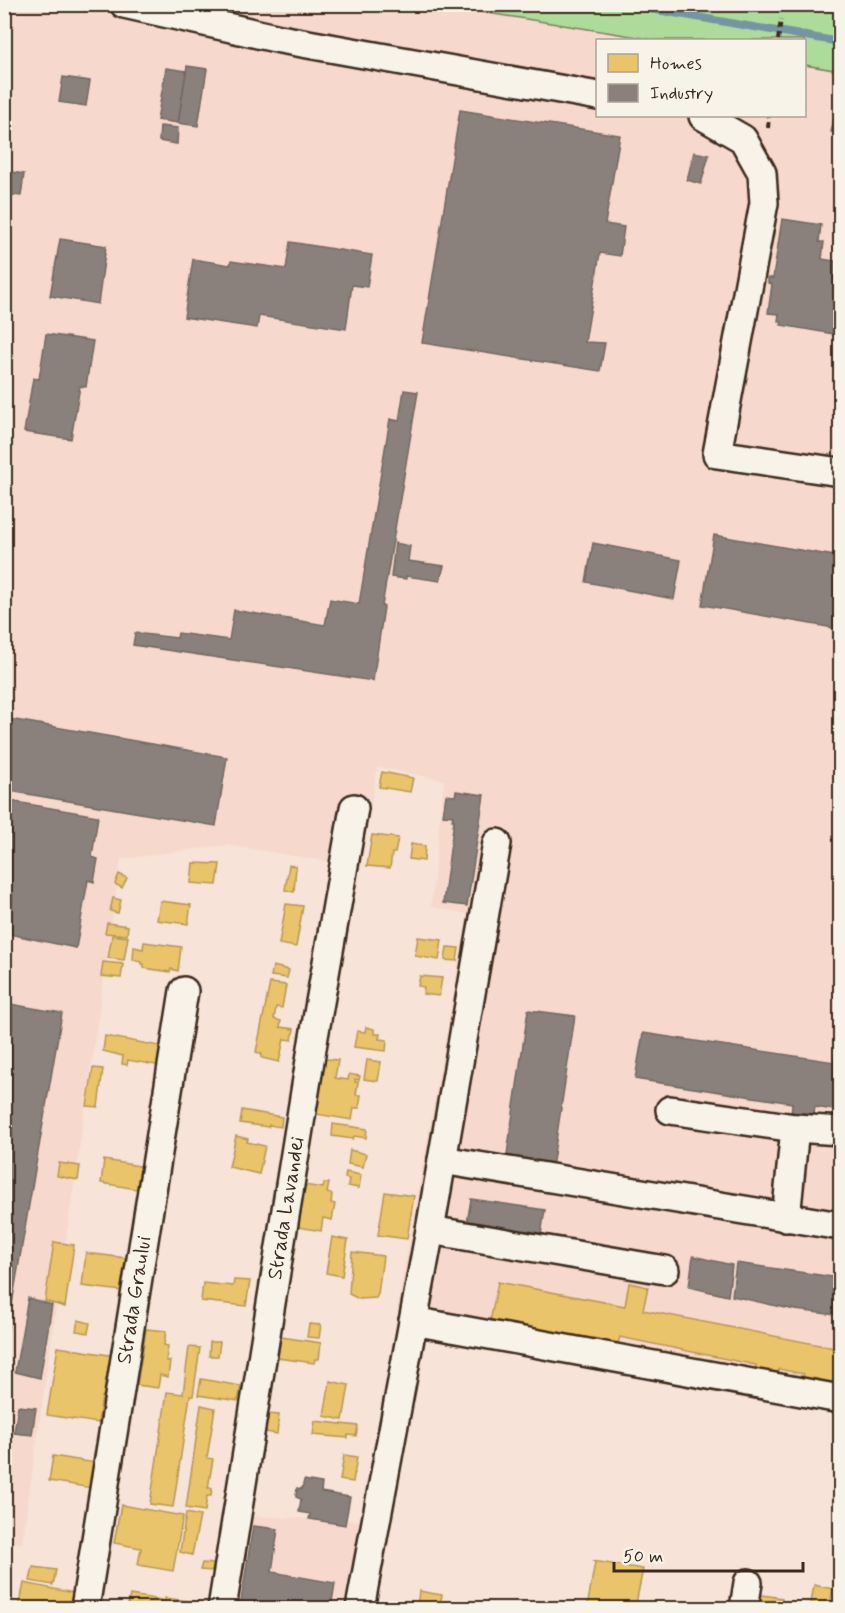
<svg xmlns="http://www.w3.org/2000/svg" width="845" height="1613" font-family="Mynerve,sans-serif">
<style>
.built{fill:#f7d8cc}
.green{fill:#addb9a;stroke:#74825c;stroke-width:1.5}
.homes{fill:#e9c46a;stroke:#b59653;stroke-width:1.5}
.industry{fill:#8a817c;stroke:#726760;stroke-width:1.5}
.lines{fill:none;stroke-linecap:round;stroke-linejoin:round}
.stream{stroke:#7594a4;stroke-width:8}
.minor-casing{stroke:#3b2a1e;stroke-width:32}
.path{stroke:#3b2a1e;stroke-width:4;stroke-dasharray:6 4.5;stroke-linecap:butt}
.minor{stroke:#f7f3e8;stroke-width:27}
.labels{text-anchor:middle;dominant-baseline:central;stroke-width:6;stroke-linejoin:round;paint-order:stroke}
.street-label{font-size:21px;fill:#3b2a1e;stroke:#f7f3e8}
</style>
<rect width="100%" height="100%" fill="#f7e3d8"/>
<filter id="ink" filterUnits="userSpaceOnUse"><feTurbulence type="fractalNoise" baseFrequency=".0167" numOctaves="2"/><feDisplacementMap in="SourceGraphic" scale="12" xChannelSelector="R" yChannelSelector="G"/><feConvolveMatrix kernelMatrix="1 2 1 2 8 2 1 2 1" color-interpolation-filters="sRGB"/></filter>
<g filter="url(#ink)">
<!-- built -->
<g class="built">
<path d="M 4,5 L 438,5 L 656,40 L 598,40 L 598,116 L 804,116 L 805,65 L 840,71 L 840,1386 L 432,1315 L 397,1310 L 468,914 L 431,907 L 444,780 L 377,767 L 361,867 L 227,845 L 121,859 L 22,1543 L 5,1540 Z"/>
<path d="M 249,1516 L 362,1521 L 343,1608 L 233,1608 Z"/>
</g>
<!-- green -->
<path class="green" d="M 438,5 L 840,5 L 840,71 L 805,65 L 804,40 L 656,40 Z"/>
<!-- homes -->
<g class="homes">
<path d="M 382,772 L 413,778 L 410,792 L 379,787 Z"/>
<path d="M 372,835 L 398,838 L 395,853 L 392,853 L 390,868 L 367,866 Z"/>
<path d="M 411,844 L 425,846 L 424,861 L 409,859 Z"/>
<path d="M 193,863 L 220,864 L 217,885 L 191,883 Z"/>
<path d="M 289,865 L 296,866 L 294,892 L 285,890 Z"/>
<path d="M 119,874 L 127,878 L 122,888 L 115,884 Z"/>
<path d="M 113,898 L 121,900 L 118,913 L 110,911 Z"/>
<path d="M 160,901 L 191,905 L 188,924 L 157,920 Z"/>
<path d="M 286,904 L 303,906 L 296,947 L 279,944 Z"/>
<path d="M 107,923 L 128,926 L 127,935 L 105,933 Z"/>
<path d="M 112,935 L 128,937 L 124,960 L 108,958 Z"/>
<path d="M 418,937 L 442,940 L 439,960 L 415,956 Z"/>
<path d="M 144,942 L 181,947 L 178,971 L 171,969 L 170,972 L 144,968 L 144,964 L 141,964 L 141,962 L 133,960 L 134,947 L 143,949 Z"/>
<path d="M 447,947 L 459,948 L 457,961 L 445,960 Z"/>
<path d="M 103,962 L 123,964 L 121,978 L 101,976 Z"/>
<path d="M 273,966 L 289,970 L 287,978 L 271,976 Z"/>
<path d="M 420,976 L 442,978 L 439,996 L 423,994 L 424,987 L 418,986 Z"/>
<path d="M 270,983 L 286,985 L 282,1008 L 276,1007 L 274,1019 L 281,1021 L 280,1027 L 294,1029 L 292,1040 L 284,1039 L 279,1062 L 262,1058 L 262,1054 L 256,1052 Z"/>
<path d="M 366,1027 L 374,1029 L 374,1034 L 380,1034 L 379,1039 L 387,1040 L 386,1051 L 354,1047 L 357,1031 L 365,1032 Z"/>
<path d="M 105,1036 L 165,1047 L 161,1066 L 128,1060 L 127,1065 L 122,1064 L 123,1056 L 103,1051 Z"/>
<path d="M 326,1059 L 338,1060 L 335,1078 L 348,1080 L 349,1074 L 360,1076 L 359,1080 L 355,1079 L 355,1082 L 358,1082 L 356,1095 L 361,1095 L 359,1108 L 354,1108 L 352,1120 L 316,1114 Z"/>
<path d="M 367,1060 L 381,1062 L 378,1081 L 364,1079 Z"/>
<path d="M 93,1068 L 103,1069 L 98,1107 L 87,1106 Z"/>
<path d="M 242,1110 L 282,1117 L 281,1127 L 269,1125 L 268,1127 L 240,1123 Z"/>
<path d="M 333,1124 L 367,1129 L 366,1138 L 354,1136 L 353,1139 L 332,1136 Z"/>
<path d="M 236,1136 L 248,1139 L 247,1142 L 265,1146 L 259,1174 L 229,1167 Z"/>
<path d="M 350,1150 L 366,1154 L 363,1167 L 348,1164 Z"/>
<path d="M 104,1160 L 146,1167 L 142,1190 L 101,1183 Z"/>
<path d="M 59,1163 L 80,1166 L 78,1180 L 57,1176 Z"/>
<path d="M 346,1172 L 361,1175 L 359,1188 L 348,1186 L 349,1179 L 345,1178 Z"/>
<path d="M 324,1183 L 329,1183 L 327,1193 L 332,1194 L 331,1203 L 335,1204 L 332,1220 L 323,1218 L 321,1231 L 298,1227 L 304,1185 L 323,1188 Z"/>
<path d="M 385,1192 L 414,1196 L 407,1239 L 378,1235 Z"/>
<path d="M 332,1237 L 348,1240 L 342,1276 L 326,1273 Z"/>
<path d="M 54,1242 L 74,1245 L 65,1307 L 45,1301 Z"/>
<path d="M 352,1252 L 383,1256 L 378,1294 L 376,1298 L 359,1299 L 349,1294 Z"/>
<path d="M 86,1253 L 126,1258 L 122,1291 L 82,1286 Z"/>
<path d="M 234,1280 L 250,1281 L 246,1306 L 201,1301 L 203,1283 L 233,1286 Z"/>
<path d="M 498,1282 L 625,1306 L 629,1283 L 648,1287 L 643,1310 L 840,1349 L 840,1382 L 837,1382 L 835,1387 L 802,1379 L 804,1374 L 779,1369 L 776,1378 L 755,1374 L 756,1365 L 620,1337 L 617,1346 L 490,1322 Z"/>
<path d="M 78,1320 L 90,1323 L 88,1333 L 76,1331 Z"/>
<path d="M 309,1324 L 321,1325 L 319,1338 L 307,1337 Z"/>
<path d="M 146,1329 L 166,1331 L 164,1345 L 168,1346 L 166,1361 L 170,1361 L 168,1377 L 160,1375 L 158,1388 L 137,1385 Z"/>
<path d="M 281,1337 L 321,1343 L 319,1359 L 315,1359 L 314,1363 L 278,1358 Z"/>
<path d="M 210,1342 L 220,1342 L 218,1356 L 209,1356 Z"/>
<path d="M 58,1347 L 115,1356 L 111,1390 L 102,1397 L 98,1423 L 47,1415 Z"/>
<path d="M 189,1347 L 200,1348 L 193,1396 L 190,1396 L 173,1507 L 150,1504 L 167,1392 L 183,1394 Z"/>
<path d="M 201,1379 L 241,1386 L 238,1401 L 198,1395 Z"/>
<path d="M 330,1381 L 349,1385 L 343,1420 L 324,1416 Z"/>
<path d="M 201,1405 L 215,1408 L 207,1458 L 213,1459 L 208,1488 L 212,1488 L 211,1496 L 207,1496 L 205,1511 L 186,1508 Z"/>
<path d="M 267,1414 L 279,1415 L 277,1434 L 265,1432 Z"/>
<path d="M 315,1421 L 358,1426 L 356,1436 L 348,1435 L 348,1438 L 313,1435 Z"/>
<path d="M 344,1455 L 357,1457 L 353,1482 L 340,1480 Z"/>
<path d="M 53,1456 L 102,1464 L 98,1489 L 49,1481 Z"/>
<path d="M 121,1505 L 183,1516 L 173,1571 L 138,1565 L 141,1548 L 114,1543 Z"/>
<path d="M 186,1513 L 200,1516 L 192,1555 L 180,1552 Z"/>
<path d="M 593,1561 L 643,1569 L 635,1608 L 587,1608 L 595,1562 Z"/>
<path d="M 202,1563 L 214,1564 L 212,1571 L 200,1570 Z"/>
<path d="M 33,1567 L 56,1570 L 53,1585 L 30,1581 Z"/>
<path d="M 24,1583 L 74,1593 L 71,1608 L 19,1608 Z"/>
<path d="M 814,1585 L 833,1589 L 829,1608 L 810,1608 Z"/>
<path d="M 419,1591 L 442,1595 L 439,1608 L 407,1608 L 407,1606 L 417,1607 Z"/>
<path d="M 756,1594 L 782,1598 L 781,1608 L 754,1608 Z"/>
<path d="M 130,1595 L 162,1600 L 160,1608 L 127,1608 Z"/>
<path d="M 165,1598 L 210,1604 L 209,1608 L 164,1608 Z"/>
</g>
<!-- industry -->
<g class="industry">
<path d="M 187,66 L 207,69 L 198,126 L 178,123 Z"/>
<path d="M 166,68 L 186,71 L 178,123 L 157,120 Z"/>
<path d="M 63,77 L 90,81 L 86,106 L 59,102 Z"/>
<path d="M 460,110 L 620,135 L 605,224 L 624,227 L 620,256 L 600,253 L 585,342 L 605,343 L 600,371 L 422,343 Z"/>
<path d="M 834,119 L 840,120 L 840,134 L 831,132 Z"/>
<path d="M 160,126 L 178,128 L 177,144 L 159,141 Z"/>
<path d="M 694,152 L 709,155 L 701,184 L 687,180 Z"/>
<path d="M 4,171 L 24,174 L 21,196 L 4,194 Z"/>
<path d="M 782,219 L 821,225 L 819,242 L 824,242 L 822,259 L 840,262 L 840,335 L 781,325 L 782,322 L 778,321 L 779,314 L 768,313 L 772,284 L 768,283 L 768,278 L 773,278 Z"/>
<path d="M 60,239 L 106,246 L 98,304 L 50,296 Z"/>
<path d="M 290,242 L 372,255 L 367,287 L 352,285 L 346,329 L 259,316 L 257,328 L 184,317 L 193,259 L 230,265 L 231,261 L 286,269 Z"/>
<path d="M 46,334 L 93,341 L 86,387 L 80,386 L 71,439 L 24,432 L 33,378 L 39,379 Z"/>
<path d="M 404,390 L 418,392 L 382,606 L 384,607 L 373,681 L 133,645 L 135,633 L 177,638 L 178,633 L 229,640 L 234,610 L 325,625 L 330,599 L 359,604 L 390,419 L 399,421 Z"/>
<path d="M 714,535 L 840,557 L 840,629 L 702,605 Z"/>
<path d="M 395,543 L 410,546 L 408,561 L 444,566 L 440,581 L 406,576 L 406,579 L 391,577 Z"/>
<path d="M 593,543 L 681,560 L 674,599 L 586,582 Z"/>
<path d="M 4,718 L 227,757 L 216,826 L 4,790 Z"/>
<path d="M 456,791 L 484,795 L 467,906 L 443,903 L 454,820 L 452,820 L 453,816 L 443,815 L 446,795 L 455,796 Z"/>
<path d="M 4,800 L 98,816 L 92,857 L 98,859 L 94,882 L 88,880 L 76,948 L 4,933 Z"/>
<path d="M 4,1003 L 62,1013 L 4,1350 Z"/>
<path d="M 528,1010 L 575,1016 L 551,1174 L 505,1168 Z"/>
<path d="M 643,1033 L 834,1062 L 835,1048 L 840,1048 L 840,1111 L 815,1107 L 813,1121 L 791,1118 L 792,1103 L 635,1079 Z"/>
<path d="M 471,1199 L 545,1210 L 540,1241 L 466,1229 Z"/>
<path d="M 693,1256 L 732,1265 L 728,1296 L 689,1287 Z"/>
<path d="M 736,1263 L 840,1278 L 836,1315 L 795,1310 L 732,1296 Z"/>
<path d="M 28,1298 L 52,1305 L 40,1378 L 15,1372 Z"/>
<path d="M 18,1406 L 36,1408 L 32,1435 L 14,1433 Z"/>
<path d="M 304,1480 L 322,1483 L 321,1492 L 350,1497 L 345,1525 L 309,1519 L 310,1514 L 299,1512 L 301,1499 L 296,1497 L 297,1488 L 302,1489 Z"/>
<path d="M 253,1526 L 278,1529 L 272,1572 L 335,1583 L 331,1608 L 240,1608 Z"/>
</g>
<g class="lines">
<!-- stream -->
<path class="stream" d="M 622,4 L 840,42"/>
<!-- minor casing -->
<g class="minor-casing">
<g id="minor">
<path d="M 124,4 L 280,39 L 598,96"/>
<path d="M 703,116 L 743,139 L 762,173 L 764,203 L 717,454 L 840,472"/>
<path d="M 670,1110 L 795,1128 L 840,1131"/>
<path d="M 442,1160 L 840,1226"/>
<path d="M 786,1218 L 795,1128"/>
<path d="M 430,1230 L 665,1270"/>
<path d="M 413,1321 L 840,1399"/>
<path id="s1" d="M 85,1608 L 184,991"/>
<path id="s2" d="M 222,1608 L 312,1048 L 354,808"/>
<path d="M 360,1608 L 430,1230 L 497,843"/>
<path d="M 744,1608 L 748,1583"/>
</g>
</g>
<!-- path -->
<g class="path">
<path d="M 778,40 L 781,19"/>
<path d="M 768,128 L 769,116"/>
</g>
<!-- minor -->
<use href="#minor" class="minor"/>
</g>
</g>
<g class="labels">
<!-- street labels -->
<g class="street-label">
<text stroke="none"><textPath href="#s2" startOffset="405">Strada Lavandei</textPath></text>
<text stroke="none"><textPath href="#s1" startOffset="312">Strada Graului</textPath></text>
</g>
</g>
<!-- margin -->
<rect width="845" height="1613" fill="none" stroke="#f7f3e8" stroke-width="24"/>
<rect x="12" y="12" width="821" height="1589" fill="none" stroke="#3b2a1e" stroke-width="2" filter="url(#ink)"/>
<!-- legend -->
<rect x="596" y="39" width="210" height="78" fill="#f7f3e8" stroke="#aca397" stroke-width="1.5"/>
<rect x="608" y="54" width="30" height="18" fill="#e9c46a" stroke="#aca397" stroke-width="1.5"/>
<text x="650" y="69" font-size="18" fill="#3b2a1e">Homes</text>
<rect x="608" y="84" width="30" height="18" fill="#8a817c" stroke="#aca397" stroke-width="1.5"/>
<text x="650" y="99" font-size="18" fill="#3b2a1e">Industry</text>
<!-- scale -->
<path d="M614 1562v9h189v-9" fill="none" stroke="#3b2a1e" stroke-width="3"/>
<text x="623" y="1562" font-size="18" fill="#3b2a1e" stroke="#f7f3e8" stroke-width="4.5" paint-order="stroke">50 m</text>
</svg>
